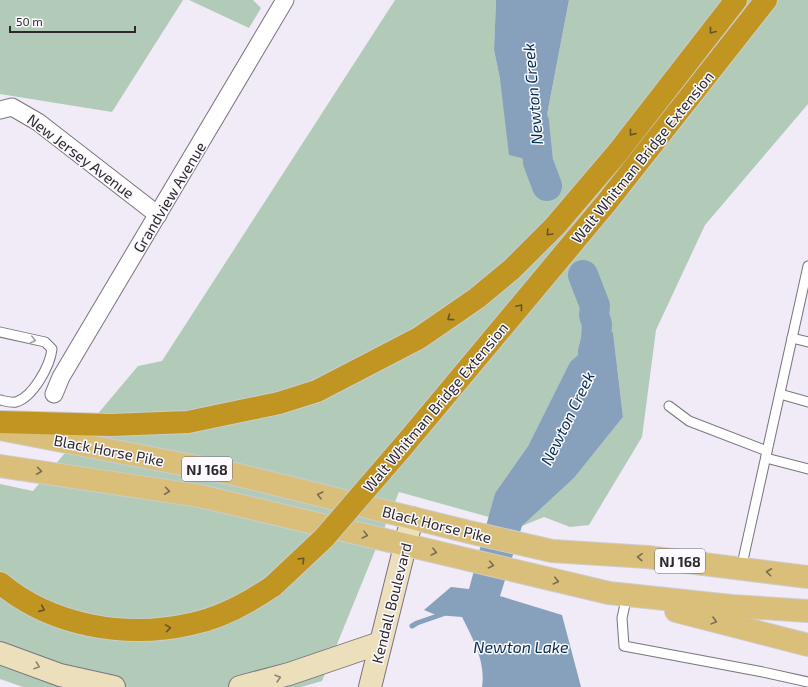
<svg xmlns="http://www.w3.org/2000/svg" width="808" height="687" font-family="'Exo 2',sans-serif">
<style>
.green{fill:#b1cbb8}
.water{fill:#87a0bb}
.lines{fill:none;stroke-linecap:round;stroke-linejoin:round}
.stream{stroke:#87a0bb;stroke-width:5}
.river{stroke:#87a0bb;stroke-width:30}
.lane-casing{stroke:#79747e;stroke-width:11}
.street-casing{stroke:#79747e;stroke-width:19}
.secondary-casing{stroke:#79747e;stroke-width:24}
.primary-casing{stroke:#cccccd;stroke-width:24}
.highway-casing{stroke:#cccccd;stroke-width:24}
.lane{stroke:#fff;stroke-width:9}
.street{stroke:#fff;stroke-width:17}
.secondary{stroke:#ecdfbc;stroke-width:22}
.primary{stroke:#d9bf7a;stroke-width:22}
.highway{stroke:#c09521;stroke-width:22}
.highway-bridge-casing{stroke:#cccccd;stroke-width:24;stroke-linecap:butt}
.highway-bridge{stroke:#c09521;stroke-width:22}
.oneway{stroke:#675428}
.oneway2{stroke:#a09fa0}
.oneway3{stroke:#796c50}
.oneway4{stroke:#8c8474}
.labels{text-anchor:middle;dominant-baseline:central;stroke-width:3;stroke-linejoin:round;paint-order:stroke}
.shield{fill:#fcfafe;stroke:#6a686c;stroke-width:1}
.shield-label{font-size:14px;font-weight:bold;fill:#2b292d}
.street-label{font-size:15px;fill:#2b292d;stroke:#fcfafe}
.water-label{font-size:16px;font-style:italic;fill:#042f52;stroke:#fcfafe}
</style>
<rect width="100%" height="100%" fill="#f0ebf6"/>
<!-- green -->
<g class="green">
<path d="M 0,0 L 183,0 L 112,112 L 0,94 Z"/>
<path d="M 189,0 L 253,0 L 261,8 L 249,28 Z"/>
<path d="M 395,0 L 496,0 L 494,50 L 500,79 L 538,162 L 569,0 L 808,0 L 808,104 L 705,225 L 656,330 L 642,437 L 589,525 L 570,527 L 544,517 L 522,526 L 574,478 L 623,417 L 613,332 L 570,362 L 528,446 L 495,493 L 489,517 L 399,492 L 322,681 L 301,687 L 23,687 L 0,679 L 0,484 L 33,491 L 138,366 L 162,361 Z"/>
</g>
<!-- water -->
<g class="water">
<path d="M 496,0 L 569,0 L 538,162 L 509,155 L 500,79 L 494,50 Z"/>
<path d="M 613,332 L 623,417 L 574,478 L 522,526 L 500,596 L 562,615 L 581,687 L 482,687 C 486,662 473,639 462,617 L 436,615 L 424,610 L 451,587 L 469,589 L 495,493 L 528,446 L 570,362 L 596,340 Z"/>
</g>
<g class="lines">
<!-- stream -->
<path class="stream" d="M 412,626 L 417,623 L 443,614"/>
<!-- river -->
<g class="river">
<path d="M 534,122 L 538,162 L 547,186"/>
<path d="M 583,275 L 595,306 L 594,315 L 597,324 L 596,340 L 593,352 L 593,365 L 588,379"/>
</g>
<!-- lane casing -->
<g class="lane-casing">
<g id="lane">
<path d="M 0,332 L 45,342 L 52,349 C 50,366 33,397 16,402 C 11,403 5,401 0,400"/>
<path d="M 792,338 L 808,342"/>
<path d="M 780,394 L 808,402"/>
<path d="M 669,406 L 689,421 L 767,451"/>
<path d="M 766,458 L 808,469"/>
<path d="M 741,569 L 808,266"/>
<path d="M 627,595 L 622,618 L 624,646 L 763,672 L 808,682"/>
</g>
</g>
<!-- street casing -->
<g class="street-casing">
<g id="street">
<path d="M 0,110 L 12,107 L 38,122 L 158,215"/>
<path d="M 54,394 L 61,377 L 285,0"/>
</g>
</g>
<!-- secondary casing -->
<g class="secondary-casing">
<g id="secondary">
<path d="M 0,653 L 60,675 L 114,687"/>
<path d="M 240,687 L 289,674 L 380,643"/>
<path d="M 370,687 L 412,518"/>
</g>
</g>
<!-- primary casing -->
<g class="primary-casing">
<g id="primary">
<path d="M 0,429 L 234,474 L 469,532 L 552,551 L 647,557 L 808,577"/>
<path d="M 0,466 L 200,496 L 609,593 L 731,606 L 808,611"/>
<path d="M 676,611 L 808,645"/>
</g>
</g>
<!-- highway casing -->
<g class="highway-casing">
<g id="highway">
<path d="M 0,422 L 111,425 L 188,422 L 279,403 L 317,391 L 419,338 L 477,298 L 512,269 L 555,226 L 618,152 L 736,0"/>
<path d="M 405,444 L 607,202 L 766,0"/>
<path d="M 0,583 C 51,626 126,639 191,624 C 221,618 248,603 273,586"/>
</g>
</g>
<!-- lane -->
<use href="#lane" class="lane"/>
<!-- street -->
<use href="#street" class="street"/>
<!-- secondary -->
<use href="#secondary" class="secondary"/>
<!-- primary -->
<use href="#primary" class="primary"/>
<!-- highway -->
<use href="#highway" class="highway"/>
<!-- highway-bridge casing -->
<g class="highway-bridge-casing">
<path id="highway-bridge" d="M 273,586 L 324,538 L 405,444"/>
</g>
<!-- highway-bridge -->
<use href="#highway-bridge" class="highway-bridge"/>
</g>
<!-- one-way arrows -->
<defs><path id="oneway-chevron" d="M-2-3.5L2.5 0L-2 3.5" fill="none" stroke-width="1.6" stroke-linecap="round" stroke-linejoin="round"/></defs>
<g class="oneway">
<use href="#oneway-chevron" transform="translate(712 31) rotate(128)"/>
<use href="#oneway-chevron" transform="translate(632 133) rotate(128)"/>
<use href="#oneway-chevron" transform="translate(549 233) rotate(133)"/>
<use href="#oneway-chevron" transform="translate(520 307) rotate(-50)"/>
<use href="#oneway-chevron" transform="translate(450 318) rotate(144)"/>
<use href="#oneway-chevron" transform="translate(302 560) rotate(-45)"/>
<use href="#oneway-chevron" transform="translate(42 609) rotate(24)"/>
<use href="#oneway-chevron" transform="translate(168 628) rotate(-9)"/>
</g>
<use class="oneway2" href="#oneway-chevron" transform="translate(33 340) rotate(13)"/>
<g class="oneway3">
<use href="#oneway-chevron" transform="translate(39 471) rotate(8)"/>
<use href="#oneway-chevron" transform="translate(167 491) rotate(8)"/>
<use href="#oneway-chevron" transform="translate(320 495) rotate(-166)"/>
<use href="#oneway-chevron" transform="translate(365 535) rotate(14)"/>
<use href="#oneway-chevron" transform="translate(434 552) rotate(14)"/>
<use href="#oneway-chevron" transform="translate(640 557) rotate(-176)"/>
<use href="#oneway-chevron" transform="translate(491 565) rotate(13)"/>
<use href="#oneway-chevron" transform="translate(769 572) rotate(-173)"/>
<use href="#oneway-chevron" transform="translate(556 581) rotate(13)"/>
<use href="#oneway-chevron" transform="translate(714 621) rotate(15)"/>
</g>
<g class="oneway4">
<use href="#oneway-chevron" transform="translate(37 666) rotate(19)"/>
<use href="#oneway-chevron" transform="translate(278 678) rotate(-16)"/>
</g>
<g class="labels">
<!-- shield labels -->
<g class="shield">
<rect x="182" y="457" width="50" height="24" rx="3"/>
<rect x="655" y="549" width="50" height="24" rx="3"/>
</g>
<g class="shield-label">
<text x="207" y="469">NJ 168</text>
<text x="680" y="561">NJ 168</text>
</g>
<!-- street labels -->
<g class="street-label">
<text transform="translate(81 156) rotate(37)">New Jersey Avenue</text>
<text transform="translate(642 157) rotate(-51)">Walt Whitman Bridge Extension</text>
<text transform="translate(169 197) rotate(-59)">Grandview Avenue</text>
<text transform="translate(435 407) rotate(-50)">Walt Whitman Bridge Extension</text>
<text transform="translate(109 450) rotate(11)">Black Horse Pike</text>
<text transform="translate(437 524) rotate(14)">Black Horse Pike</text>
<text transform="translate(391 603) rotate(-76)">Kendall Boulevard</text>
</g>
<!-- water labels -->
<g class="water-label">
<text transform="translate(532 94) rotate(-95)">Newton Creek</text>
<text transform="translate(567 418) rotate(-64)">Newton Creek</text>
<text x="521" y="646">Newton Lake</text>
</g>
</g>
<!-- scale -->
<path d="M10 26v6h125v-6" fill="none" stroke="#2b292d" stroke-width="2"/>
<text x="16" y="26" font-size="12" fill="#2b292d" stroke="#fcfafe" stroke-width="3" paint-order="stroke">50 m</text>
</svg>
